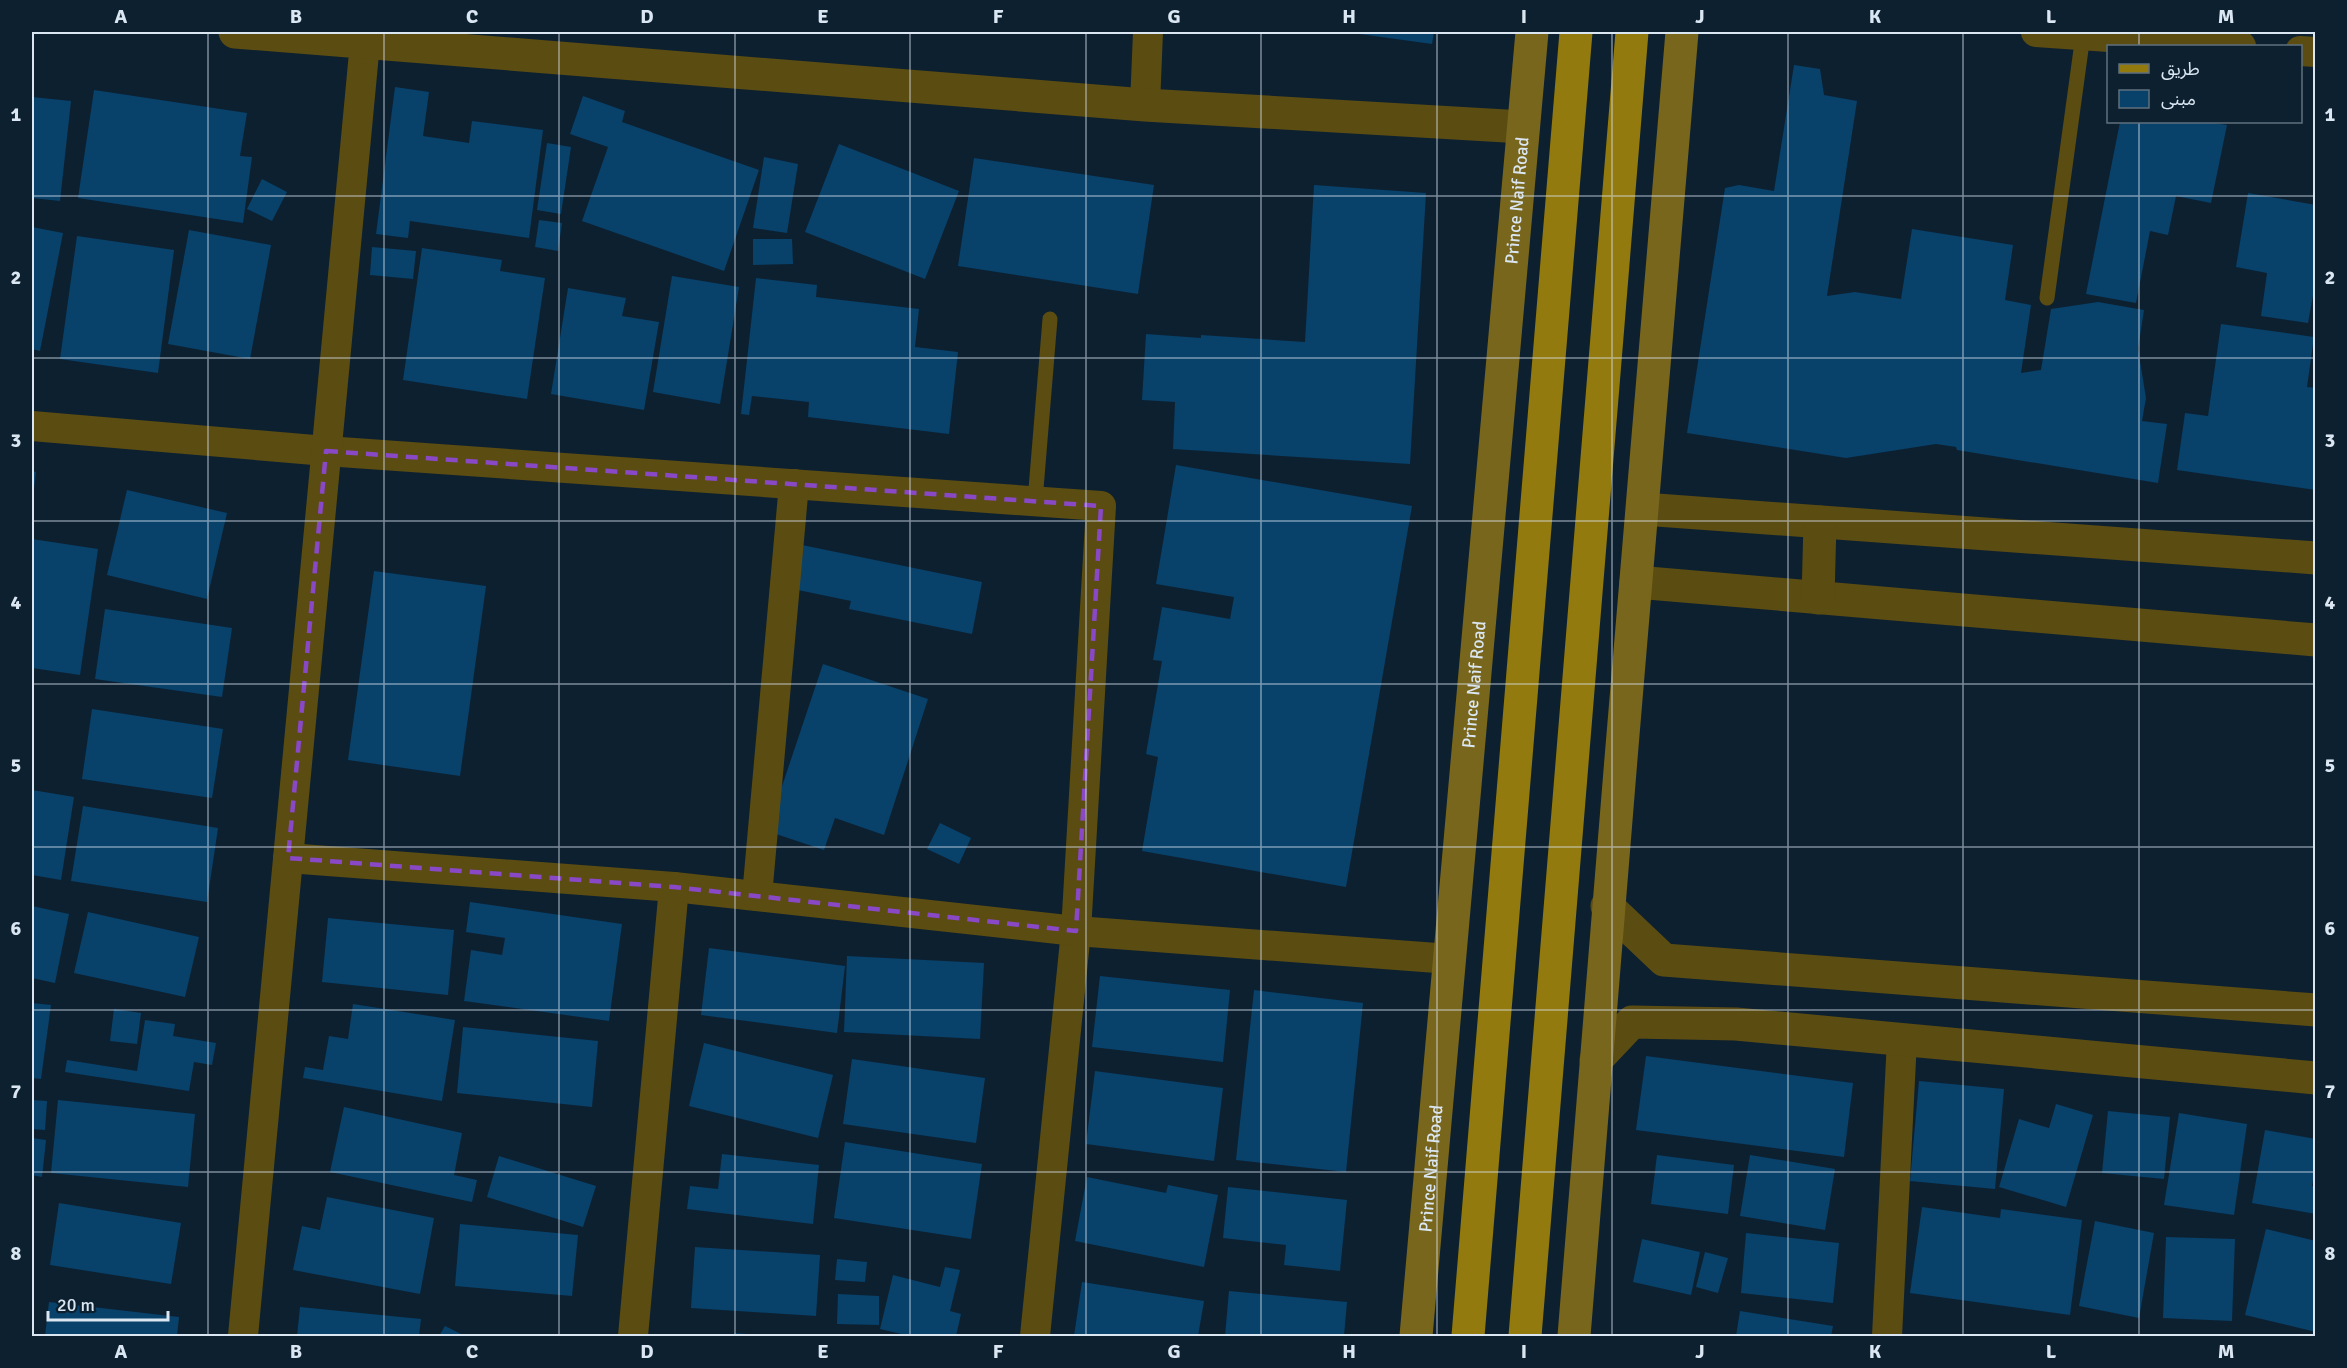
<svg xmlns="http://www.w3.org/2000/svg" width="2347" height="1368" font-family="Signika,'Noto Sans Arabic',sans-serif">
<style>
.building{fill:#08416a}
.lines{fill:none;stroke-linecap:round;stroke-linejoin:round}
.service{stroke:#5b4c12;stroke-width:15}
.minor{stroke:#5b4c12;stroke-width:30}
.tertiary{stroke:#5b4c12;stroke-width:33}
.secondary{stroke:#79661d;stroke-width:33}
.primary{stroke:#927a0e;stroke-width:33}
.marked{fill:none;stroke:#8948c6;stroke-width:4.5;stroke-dasharray:12 8;stroke-linejoin:round}
.grid{fill:none;stroke:#dae6f1;stroke-width:1.5;stroke-opacity:0.55}
.labels{text-anchor:middle;dominant-baseline:central;stroke-width:6;stroke-linejoin:round;paint-order:stroke}
.street-label{font-size:18px;fill:#dae6f1;stroke:#0d2030}
.neatline{fill:none;stroke:#dae6f1;stroke-width:2}
.grid-label{font-size:20px;text-anchor:middle;font-weight:bold;fill:#dae6f1}
</style>
<rect width="100%" height="100%" fill="#0d2030"/>
<!-- building -->
<g class="building">
<path d="M 1345,32 L 1434,32 L 1432,44 Z"/>
<path d="M 1794,65 L 1820,69 L 1824,95 L 1857,101 L 1827,296 L 1855,292 L 1901,299 L 1912,229 L 2013,245 L 2005,300 L 2031,305 L 2021,373 L 2041,370 L 2051,309 L 2098,302 L 2144,310 L 2138,349 L 2146,398 L 2142,421 L 2167,424 L 2158,483 L 1957,450 L 1956,447 L 1936,444 L 1846,458 L 1687,433 L 1725,188 L 1739,185 L 1774,191 Z"/>
<path d="M 395,87 L 429,92 L 423,136 L 469,143 L 472,121 L 543,130 L 529,238 L 410,221 L 408,238 L 376,234 Z"/>
<path d="M 94,90 L 247,113 L 240,156 L 252,157 L 243,223 L 78,198 Z"/>
<path d="M 583,96 L 625,111 L 622,122 L 759,170 L 724,271 L 582,221 L 608,147 L 570,134 Z"/>
<path d="M 32,97 L 71,101 L 60,201 L 32,198 Z"/>
<path d="M 2120,122 L 2208,122 L 2227,125 L 2211,203 L 2176,196 L 2168,235 L 2150,231 L 2136,303 L 2086,294 Z"/>
<path d="M 547,143 L 571,147 L 561,214 L 537,210 Z"/>
<path d="M 839,144 L 959,191 L 925,279 L 805,232 Z"/>
<path d="M 764,157 L 798,164 L 787,233 L 753,228 Z"/>
<path d="M 974,158 L 1154,185 L 1138,294 L 958,266 Z"/>
<path d="M 262,179 L 287,192 L 272,221 L 247,209 Z"/>
<path d="M 1314,185 L 1426,193 L 1410,464 L 1173,449 L 1175,402 L 1142,400 L 1146,334 L 1201,338 L 1201,335 L 1305,342 Z"/>
<path d="M 2248,193 L 2316,205 L 2316,279 L 2308,323 L 2261,316 L 2267,273 L 2236,267 Z"/>
<path d="M 539,220 L 562,223 L 558,251 L 535,247 Z"/>
<path d="M 32,227 L 63,233 L 40,351 L 32,349 Z"/>
<path d="M 189,230 L 271,245 L 250,359 L 168,344 Z"/>
<path d="M 77,236 L 174,250 L 158,373 L 60,359 Z"/>
<path d="M 753,239 L 792,239 L 793,264 L 753,265 Z"/>
<path d="M 372,247 L 416,251 L 413,279 L 370,275 Z"/>
<path d="M 422,248 L 502,260 L 500,271 L 545,278 L 527,399 L 403,380 Z"/>
<path d="M 672,276 L 739,287 L 720,404 L 653,392 Z"/>
<path d="M 756,278 L 817,285 L 816,297 L 919,309 L 915,347 L 958,352 L 949,434 L 808,417 L 809,402 L 752,396 L 749,415 L 741,414 Z"/>
<path d="M 568,288 L 626,298 L 622,316 L 659,322 L 644,410 L 551,394 Z"/>
<path d="M 2221,324 L 2314,337 L 2307,387 L 2316,388 L 2316,490 L 2177,470 L 2185,413 L 2208,416 Z"/>
<path d="M 1176,465 L 1412,506 L 1346,887 L 1142,851 L 1158,757 L 1146,754 L 1162,661 L 1153,660 L 1162,607 L 1230,619 L 1234,597 L 1156,584 Z"/>
<path d="M 32,471 L 36,472 L 33,497 L 32,496 Z"/>
<path d="M 127,490 L 227,513 L 207,599 L 107,575 Z"/>
<path d="M 32,539 L 98,549 L 80,675 L 32,668 Z"/>
<path d="M 802,545 L 982,582 L 972,634 L 849,609 L 851,601 L 793,589 Z"/>
<path d="M 374,571 L 486,586 L 460,776 L 348,760 Z"/>
<path d="M 105,609 L 232,628 L 222,697 L 95,679 Z"/>
<path d="M 823,664 L 928,699 L 884,835 L 835,818 L 824,850 L 767,831 Z"/>
<path d="M 92,709 L 223,729 L 212,798 L 82,779 Z"/>
<path d="M 32,790 L 74,797 L 61,880 L 32,875 Z"/>
<path d="M 83,806 L 218,828 L 207,902 L 71,881 Z"/>
<path d="M 940,823 L 971,838 L 959,864 L 927,849 Z"/>
<path d="M 470,902 L 622,924 L 609,1021 L 464,1001 L 471,950 L 502,955 L 505,938 L 466,932 Z"/>
<path d="M 32,906 L 69,914 L 55,983 L 32,978 Z"/>
<path d="M 88,912 L 199,937 L 185,997 L 74,973 Z"/>
<path d="M 328,918 L 454,930 L 448,995 L 322,982 Z"/>
<path d="M 709,948 L 845,966 L 837,1033 L 701,1015 Z"/>
<path d="M 847,956 L 984,963 L 980,1039 L 844,1032 Z"/>
<path d="M 1100,976 L 1230,990 L 1223,1062 L 1092,1047 Z"/>
<path d="M 1254,990 L 1363,1003 L 1346,1172 L 1236,1160 Z"/>
<path d="M 32,1003 L 51,1005 L 41,1079 L 32,1078 Z"/>
<path d="M 353,1004 L 455,1020 L 442,1101 L 303,1078 L 305,1067 L 323,1070 L 329,1036 L 348,1039 Z"/>
<path d="M 114,1009 L 141,1013 L 137,1044 L 110,1041 Z"/>
<path d="M 145,1020 L 175,1024 L 173,1036 L 216,1043 L 212,1065 L 194,1062 L 189,1091 L 65,1072 L 67,1060 L 137,1071 Z"/>
<path d="M 463,1027 L 598,1041 L 592,1107 L 457,1093 Z"/>
<path d="M 704,1043 L 833,1075 L 818,1138 L 689,1106 Z"/>
<path d="M 1646,1056 L 1853,1083 L 1844,1157 L 1636,1130 Z"/>
<path d="M 852,1059 L 985,1078 L 976,1143 L 843,1124 Z"/>
<path d="M 1095,1071 L 1223,1088 L 1214,1161 L 1086,1144 Z"/>
<path d="M 1919,1081 L 2004,1089 L 1995,1189 L 1910,1181 Z"/>
<path d="M 32,1100 L 47,1101 L 45,1130 L 32,1129 Z"/>
<path d="M 58,1100 L 195,1114 L 188,1187 L 51,1173 Z"/>
<path d="M 2056,1104 L 2093,1115 L 2066,1207 L 1999,1187 L 2019,1119 L 2049,1128 Z"/>
<path d="M 344,1107 L 462,1133 L 454,1175 L 477,1180 L 472,1202 L 330,1172 Z"/>
<path d="M 2108,1111 L 2170,1117 L 2164,1179 L 2102,1173 Z"/>
<path d="M 2179,1113 L 2247,1124 L 2234,1215 L 2164,1205 Z"/>
<path d="M 2265,1130 L 2316,1139 L 2316,1162 L 2312,1186 L 2316,1187 L 2316,1214 L 2252,1203 Z"/>
<path d="M 32,1138 L 46,1140 L 42,1177 L 32,1175 Z"/>
<path d="M 845,1142 L 982,1164 L 971,1239 L 834,1218 Z"/>
<path d="M 722,1154 L 819,1165 L 813,1224 L 687,1209 L 690,1186 L 718,1189 Z"/>
<path d="M 1657,1155 L 1734,1165 L 1728,1214 L 1651,1204 Z"/>
<path d="M 1750,1155 L 1835,1169 L 1825,1230 L 1740,1216 Z"/>
<path d="M 499,1156 L 596,1186 L 583,1227 L 487,1197 Z"/>
<path d="M 1087,1177 L 1166,1193 L 1168,1185 L 1218,1195 L 1204,1267 L 1075,1241 Z"/>
<path d="M 1228,1187 L 1347,1200 L 1340,1271 L 1284,1265 L 1286,1245 L 1223,1238 Z"/>
<path d="M 327,1197 L 434,1218 L 420,1294 L 293,1270 L 302,1226 L 320,1230 Z"/>
<path d="M 59,1203 L 181,1223 L 171,1284 L 50,1265 Z"/>
<path d="M 1922,1207 L 2000,1218 L 2001,1209 L 2082,1220 L 2070,1315 L 1910,1293 Z"/>
<path d="M 2095,1221 L 2154,1233 L 2139,1318 L 2079,1306 Z"/>
<path d="M 460,1224 L 578,1235 L 572,1296 L 455,1286 Z"/>
<path d="M 2266,1229 L 2316,1241 L 2316,1332 L 2245,1315 Z"/>
<path d="M 1746,1233 L 1839,1243 L 1833,1303 L 1741,1293 Z"/>
<path d="M 2166,1237 L 2235,1239 L 2232,1321 L 2163,1318 Z"/>
<path d="M 1642,1239 L 1700,1252 L 1691,1295 L 1633,1282 Z"/>
<path d="M 695,1247 L 820,1255 L 816,1316 L 691,1308 Z"/>
<path d="M 1705,1252 L 1728,1258 L 1718,1293 L 1696,1287 Z"/>
<path d="M 837,1259 L 867,1262 L 865,1282 L 835,1280 Z"/>
<path d="M 945,1267 L 960,1270 L 950,1311 L 961,1314 L 956,1336 L 910,1336 L 880,1329 L 893,1275 L 940,1287 Z"/>
<path d="M 1082,1282 L 1204,1301 L 1198,1336 L 1074,1336 Z"/>
<path d="M 1229,1291 L 1347,1302 L 1344,1336 L 1225,1336 Z"/>
<path d="M 838,1294 L 879,1296 L 879,1325 L 837,1324 Z"/>
<path d="M 49,1302 L 179,1317 L 177,1336 L 45,1336 Z"/>
<path d="M 300,1307 L 421,1319 L 419,1336 L 297,1336 Z"/>
<path d="M 1740,1311 L 1833,1326 L 1831,1336 L 1736,1336 Z"/>
<path d="M 445,1326 L 465,1336 L 439,1336 Z"/>
<path d="M 734,1333 L 760,1335 L 760,1336 L 734,1336 Z"/>
</g>
<g class="lines">
<!-- service -->
<g class="service">
<path d="M 2047,298 L 2083,35"/>
<path d="M 1035,501 L 1050,319"/>
</g>
<!-- minor -->
<g class="minor">
<path d="M 2036,32 L 2241,46"/>
<path d="M 2300,51 L 2316,52"/>
<path d="M 1145,105 L 1148,32"/>
<path d="M 32,426 L 326,451 L 1101,506 L 1076,931 L 1035,1336"/>
<path d="M 288,858 L 674,887 L 1076,931 L 1450,959"/>
<path d="M 757,896 L 794,484"/>
<path d="M 243,1336 L 366,32"/>
<path d="M 633,1336 L 674,887"/>
<path d="M 1887,1336 L 1902,1040"/>
</g>
<!-- tertiary -->
<g class="tertiary">
<path d="M 235,32 L 1145,105 L 1523,127"/>
<path d="M 1643,509 L 2316,558"/>
<path d="M 1636,582 L 2316,640"/>
<path d="M 1818,598 L 1820,522"/>
<path d="M 1607,906 L 1664,960 L 2316,1010"/>
<path d="M 1596,1060 L 1632,1022 L 1736,1024 L 2316,1078"/>
</g>
<!-- secondary -->
<g class="secondary">
<path id="s1" d="M 1416,1336 L 1532,32"/>
<path d="M 1574,1336 C 1608,901 1646,467 1682,32"/>
</g>
<!-- primary -->
<g class="primary">
<path d="M 1468,1336 L 1576,32"/>
<path d="M 1525,1336 L 1632,32"/>
</g>
</g>
<!-- marked area -->
<path class="marked" d="M 326,451 L 1101,506 L 1076,931 L 674,887 L 288,858 Z"/>
<!-- grid -->
<path class="grid" d="M 208,32 L 208,1336M 384,32 L 384,1336M 559,32 L 559,1336M 735,32 L 735,1336M 910,32 L 910,1336M 1086,32 L 1086,1336M 1261,32 L 1261,1336M 1437,32 L 1437,1336M 1612,32 L 1612,1336M 1788,32 L 1788,1336M 1963,32 L 1963,1336M 2139,32 L 2139,46M 2139,122 L 2139,1336M 32,196 L 2316,196M 32,358 L 2316,358M 32,521 L 2316,521M 32,684 L 2316,684M 32,847 L 2316,847M 32,1010 L 2316,1010M 32,1172 L 2316,1172"/>
<g class="labels">
<!-- street labels -->
<g class="street-label">
<text stroke="none"><textPath href="#s1" startOffset="1140">Prince Naif Road</textPath></text>
<text stroke="none"><textPath href="#s1" startOffset="654">Prince Naif Road</textPath></text>
<text stroke="none"><textPath href="#s1" startOffset="168">Prince Naif Road</textPath></text>
</g>
</g>
<!-- border -->
<rect width="2347" height="1368" fill="none" stroke="#0d2030" stroke-width="66"/>
<!-- legend -->
<rect x="2107" y="45" width="195" height="78" fill="#0d2030" stroke="#5f6f7d" stroke-width="1.5"/>
<rect x="2119" y="64" width="30" height="9" fill="#927a0e" stroke="#5f6f7d" stroke-width="1.5"/>
<text x="2161" y="75" font-size="18" fill="#dae6f1">طريق</text>
<rect x="2119" y="90" width="30" height="18" fill="#08416a" stroke="#5f6f7d" stroke-width="1.5"/>
<text x="2161" y="105" font-size="18" fill="#dae6f1">مبنى</text>
<!-- scale -->
<path d="M48 1311v9h120v-9" fill="none" stroke="#dae6f1" stroke-width="3"/>
<text x="57" y="1311" font-size="18" fill="#dae6f1" stroke="#0d2030" stroke-width="4.5" paint-order="stroke">20 m</text>
<rect x="33" y="33" width="2281" height="1302" class="neatline"/>
<g class="grid-label">
<text x="121" y="23">A</text>
<text x="296" y="23">B</text>
<text x="472" y="23">C</text>
<text x="647" y="23">D</text>
<text x="823" y="23">E</text>
<text x="998" y="23">F</text>
<text x="1174" y="23">G</text>
<text x="1349" y="23">H</text>
<text x="1524" y="23">I</text>
<text x="1700" y="23">J</text>
<text x="1875" y="23">K</text>
<text x="2051" y="23">L</text>
<text x="2226" y="23">M</text>
<text x="16" y="121">1</text>
<text x="2330" y="121">1</text>
<text x="16" y="284">2</text>
<text x="2330" y="284">2</text>
<text x="16" y="447">3</text>
<text x="2330" y="447">3</text>
<text x="16" y="609">4</text>
<text x="2330" y="609">4</text>
<text x="16" y="772">5</text>
<text x="2330" y="772">5</text>
<text x="16" y="935">6</text>
<text x="2330" y="935">6</text>
<text x="16" y="1098">7</text>
<text x="2330" y="1098">7</text>
<text x="16" y="1260">8</text>
<text x="2330" y="1260">8</text>
<text x="121" y="1358">A</text>
<text x="296" y="1358">B</text>
<text x="472" y="1358">C</text>
<text x="647" y="1358">D</text>
<text x="823" y="1358">E</text>
<text x="998" y="1358">F</text>
<text x="1174" y="1358">G</text>
<text x="1349" y="1358">H</text>
<text x="1524" y="1358">I</text>
<text x="1700" y="1358">J</text>
<text x="1875" y="1358">K</text>
<text x="2051" y="1358">L</text>
<text x="2226" y="1358">M</text>
</g>
</svg>
